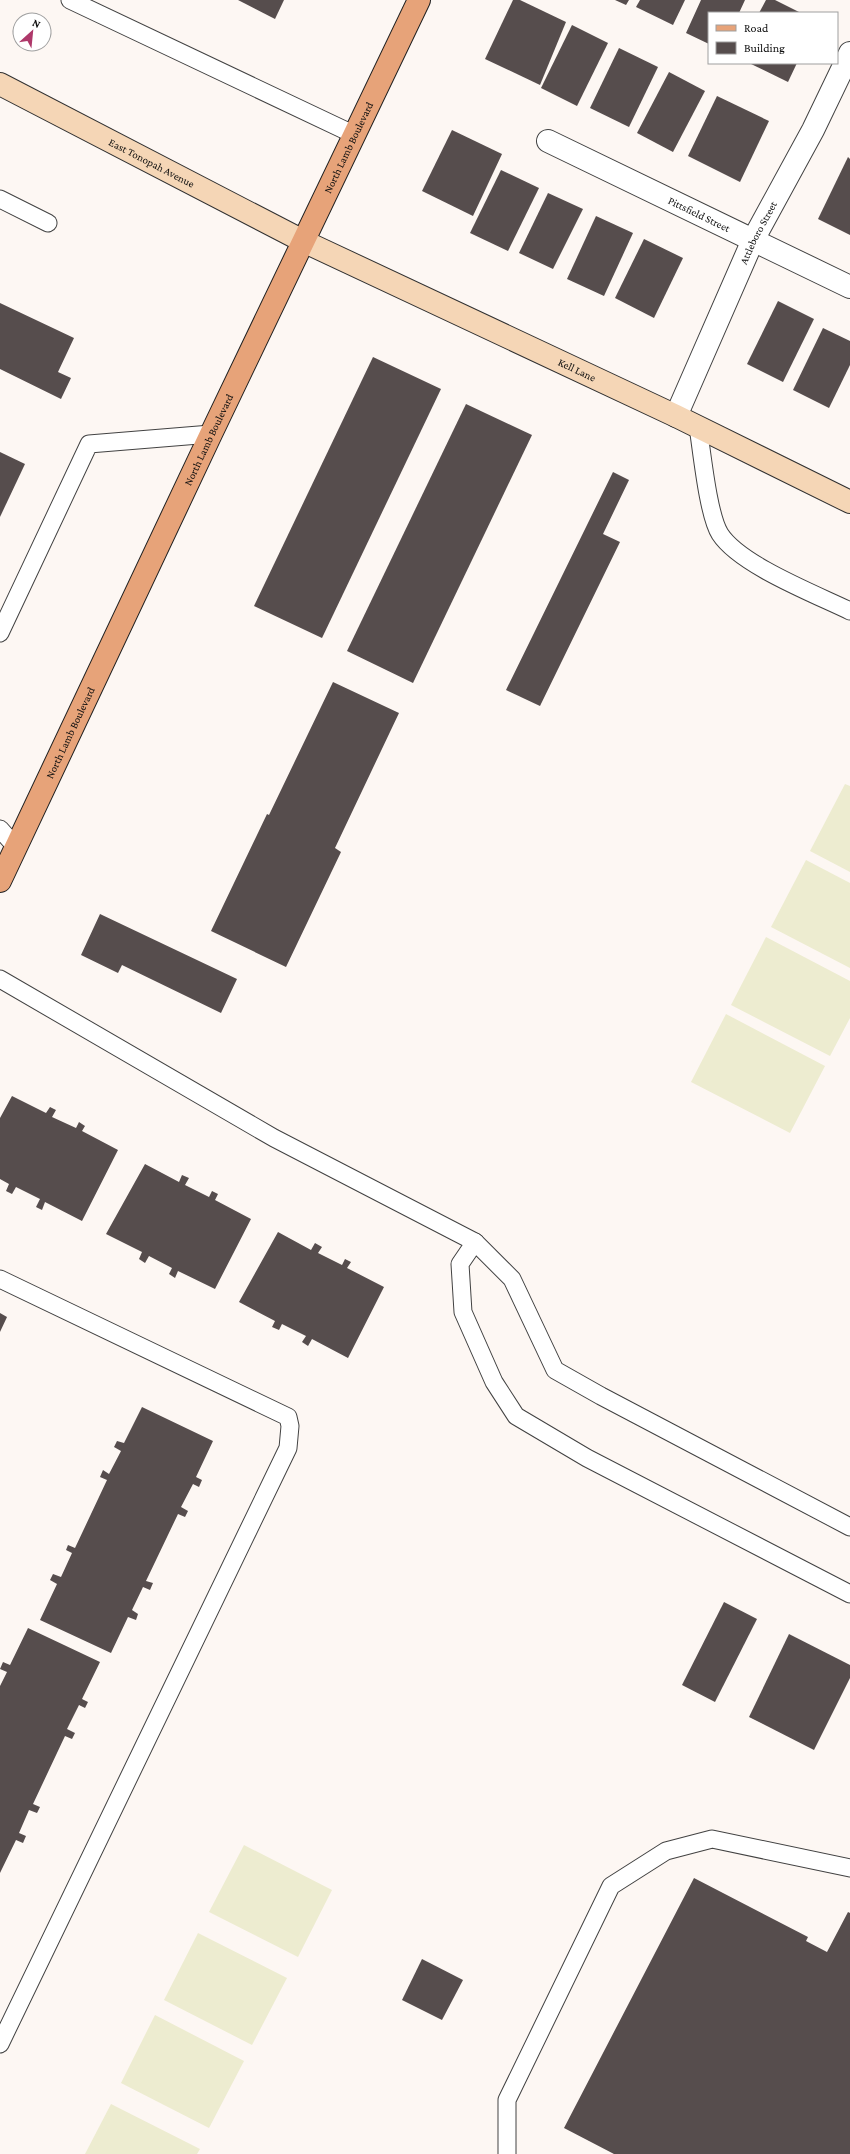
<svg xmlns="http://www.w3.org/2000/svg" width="850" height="2154" font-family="'Crimson Pro',serif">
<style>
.pitch{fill:#edecd0}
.building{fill:#564d4d}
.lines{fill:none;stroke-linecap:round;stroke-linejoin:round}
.lane-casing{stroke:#424242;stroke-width:19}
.street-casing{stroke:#424242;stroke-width:24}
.secondary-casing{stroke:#313131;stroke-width:24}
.primary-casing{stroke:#202020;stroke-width:24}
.lane{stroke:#fff;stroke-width:17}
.street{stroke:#fff;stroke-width:22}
.secondary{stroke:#f5d6b6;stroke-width:22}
.primary{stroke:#e7a379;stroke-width:22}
.labels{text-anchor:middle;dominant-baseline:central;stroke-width:4;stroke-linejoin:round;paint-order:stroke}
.street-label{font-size:11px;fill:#0f0f0f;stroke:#fff}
</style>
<rect width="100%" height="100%" fill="#fdf7f3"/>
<!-- pitch -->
<g class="pitch">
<path d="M 845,784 L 850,786 L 850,872 L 810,851 Z"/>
<path d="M 806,860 L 850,883 L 850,968 L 771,927 Z"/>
<path d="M 766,937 L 850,981 L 850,1018 L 830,1056 L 731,1005 Z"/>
<path d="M 726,1014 L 825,1066 L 790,1133 L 691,1082 Z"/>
<path d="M 244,1845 L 332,1890 L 298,1957 L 209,1912 Z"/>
<path d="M 198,1933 L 287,1978 L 252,2045 L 164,2000 Z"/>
<path d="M 155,2015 L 244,2061 L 209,2128 L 121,2083 Z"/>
<path d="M 111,2104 L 200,2149 L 197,2154 L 85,2154 Z"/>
</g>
<!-- building -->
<g class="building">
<path d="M 238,0 L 284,0 L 275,19 Z"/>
<path d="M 513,0 L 520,0 L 566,22 L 540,85 L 485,59 Z"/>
<path d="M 615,0 L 629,0 L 626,5 Z"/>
<path d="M 640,0 L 685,0 L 673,25 L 636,7 Z"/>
<path d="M 701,0 L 745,0 L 739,13 L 709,13 L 709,44 L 686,33 Z"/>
<path d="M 766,0 L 775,0 L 801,13 L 759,13 Z"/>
<path d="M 572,25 L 608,43 L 577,106 L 541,88 Z"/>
<path d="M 619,48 L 658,67 L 629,127 L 590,108 Z"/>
<path d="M 749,63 L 797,63 L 788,82 Z"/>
<path d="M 669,72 L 705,91 L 673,152 L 637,133 Z"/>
<path d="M 717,96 L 769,121 L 740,182 L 688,156 Z"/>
<path d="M 452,130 L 502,154 L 473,216 L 422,191 Z"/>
<path d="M 848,157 L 850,159 L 850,235 L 818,219 Z"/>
<path d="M 501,170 L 539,188 L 508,251 L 470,233 Z"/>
<path d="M 548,193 L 583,209 L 553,269 L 519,253 Z"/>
<path d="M 596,216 L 633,233 L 604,296 L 567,279 Z"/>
<path d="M 644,239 L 683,258 L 654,318 L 615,298 Z"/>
<path d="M 778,301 L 814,319 L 783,382 L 747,364 Z"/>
<path d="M 0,303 L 74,338 L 58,372 L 71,378 L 61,399 L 0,369 Z"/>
<path d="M 823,328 L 850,341 L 850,365 L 829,408 L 793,390 Z"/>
<path d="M 373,357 L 441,389 L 322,638 L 254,606 Z"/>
<path d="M 466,404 L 532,435 L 413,683 L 347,651 Z"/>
<path d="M 0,452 L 25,464 L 0,517 Z"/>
<path d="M 613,472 L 629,480 L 603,534 L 620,542 L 540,706 L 506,690 Z"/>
<path d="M 333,682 L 399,713 L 335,848 L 341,852 L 286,967 L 211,931 L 267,814 L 269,815 Z"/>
<path d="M 100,914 L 237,979 L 221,1013 L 122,965 L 118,973 L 81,955 Z"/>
<path d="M 12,1096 L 46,1113 L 50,1107 L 56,1110 L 52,1117 L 76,1128 L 79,1122 L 85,1126 L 82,1131 L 118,1150 L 82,1221 L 45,1202 L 42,1210 L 36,1207 L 40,1199 L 16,1187 L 12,1194 L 6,1191 L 9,1184 L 0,1179 L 0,1118 Z"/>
<path d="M 145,1164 L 179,1182 L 182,1175 L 189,1178 L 185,1185 L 209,1197 L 212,1191 L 218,1194 L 215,1200 L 251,1219 L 215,1289 L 178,1271 L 175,1278 L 169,1274 L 172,1268 L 149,1256 L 145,1263 L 139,1259 L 142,1252 L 106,1234 Z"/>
<path d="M 278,1232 L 311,1250 L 315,1243 L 322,1247 L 318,1253 L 342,1265 L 345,1259 L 351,1262 L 347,1268 L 384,1287 L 348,1358 L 312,1339 L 308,1346 L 302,1342 L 306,1336 L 282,1324 L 279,1330 L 272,1327 L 275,1321 L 239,1302 Z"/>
<path d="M 0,1313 L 7,1317 L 0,1332 Z"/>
<path d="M 142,1407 L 213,1441 L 196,1477 L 202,1480 L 199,1487 L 193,1484 L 181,1507 L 188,1511 L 185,1517 L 178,1514 L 146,1581 L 153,1583 L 150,1590 L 143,1587 L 132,1610 L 138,1614 L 136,1620 L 128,1617 L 111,1653 L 40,1620 L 57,1584 L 50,1580 L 53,1574 L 61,1577 L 72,1553 L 66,1550 L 68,1545 L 75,1548 L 107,1480 L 100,1477 L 103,1470 L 109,1474 L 121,1451 L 114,1447 L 117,1441 L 124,1443 Z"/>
<path d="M 724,1602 L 757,1619 L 715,1702 L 682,1685 Z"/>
<path d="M 28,1628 L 100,1662 L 82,1699 L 88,1702 L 85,1708 L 79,1705 L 67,1729 L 75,1733 L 72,1739 L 65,1736 L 33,1804 L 40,1807 L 37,1813 L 29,1810 L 19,1833 L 26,1836 L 23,1843 L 16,1840 L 0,1873 L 0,1686 L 7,1672 L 0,1669 L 3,1662 L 10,1665 Z"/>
<path d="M 789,1634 L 850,1665 L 850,1678 L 814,1750 L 749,1717 Z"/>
<path d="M 694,1878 L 808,1937 L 806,1941 L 827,1952 L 848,1912 L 850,1913 L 850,2154 L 614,2154 L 564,2128 Z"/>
<path d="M 422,1959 L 463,1980 L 442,2020 L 402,2000 Z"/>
</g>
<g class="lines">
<!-- lane casing -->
<g class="lane-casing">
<g id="lane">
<path d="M 70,0 L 355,135"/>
<path d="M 0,199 L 48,223"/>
<path d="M 698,427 C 702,452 708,515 720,534 C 740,565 815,594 850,611"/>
<path d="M 0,633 L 89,444 L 211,434"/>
<path d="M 0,829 L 16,847"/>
<path d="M 0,979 L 274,1138 L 475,1242"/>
<path d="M 0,1279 L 288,1417 L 290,1426 L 288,1448 L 0,2044"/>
<path d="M 850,1527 L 601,1396 L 555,1370 L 512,1279 L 475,1242 L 460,1264 L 463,1312 L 494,1382 L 516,1416 L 587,1458 L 850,1594"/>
<path d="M 507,2154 L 507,2100 L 611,1886 L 666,1851 L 712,1839 L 850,1868"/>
</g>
</g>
<!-- street casing -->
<g class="street-casing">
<g id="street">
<path id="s1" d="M 548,141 L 850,287"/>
<path id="s2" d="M 676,416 L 753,240 L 813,130 L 850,53"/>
</g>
</g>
<!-- secondary casing -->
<g class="secondary-casing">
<g id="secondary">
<path id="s3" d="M 0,84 L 303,241 L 676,416 L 850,502"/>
</g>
</g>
<!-- primary casing -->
<g class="primary-casing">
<g id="primary">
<path id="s4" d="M 0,881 L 211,434 L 419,0"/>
</g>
</g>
<!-- lane -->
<use href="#lane" class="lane"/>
<!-- street -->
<use href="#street" class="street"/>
<!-- secondary -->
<use href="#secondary" class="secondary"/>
<!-- primary -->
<use href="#primary" class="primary"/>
</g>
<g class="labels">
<!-- street labels -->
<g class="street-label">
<text stroke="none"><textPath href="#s4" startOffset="812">North Lamb Boulevard</textPath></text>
<text stroke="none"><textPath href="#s3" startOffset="171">East Tonopah Avenue</textPath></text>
<text stroke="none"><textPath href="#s1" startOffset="168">Pittsfield Street</textPath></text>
<text stroke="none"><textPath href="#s2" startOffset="201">Attleboro Street</textPath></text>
<text stroke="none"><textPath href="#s3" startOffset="644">Kell Lane</textPath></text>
<text stroke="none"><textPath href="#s4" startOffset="488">North Lamb Boulevard</textPath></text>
<text stroke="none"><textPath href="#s4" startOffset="164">North Lamb Boulevard</textPath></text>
</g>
</g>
<!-- legend -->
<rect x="708" y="12" width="130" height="52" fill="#ffffff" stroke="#9f9f9f"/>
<rect x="716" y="25" width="20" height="6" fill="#e7a379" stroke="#9f9f9f"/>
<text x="744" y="32" font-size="12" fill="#0f0f0f">Road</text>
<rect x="716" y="42" width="20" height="12" fill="#564d4d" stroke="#9f9f9f"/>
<text x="744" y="52" font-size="12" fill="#0f0f0f">Building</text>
<!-- north arrow -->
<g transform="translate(32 32) rotate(27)"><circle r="19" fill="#ffffff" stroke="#9f9f9f"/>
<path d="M0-3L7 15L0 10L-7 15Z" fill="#ae386a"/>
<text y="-6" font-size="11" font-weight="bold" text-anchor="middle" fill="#0f0f0f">N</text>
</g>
</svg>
